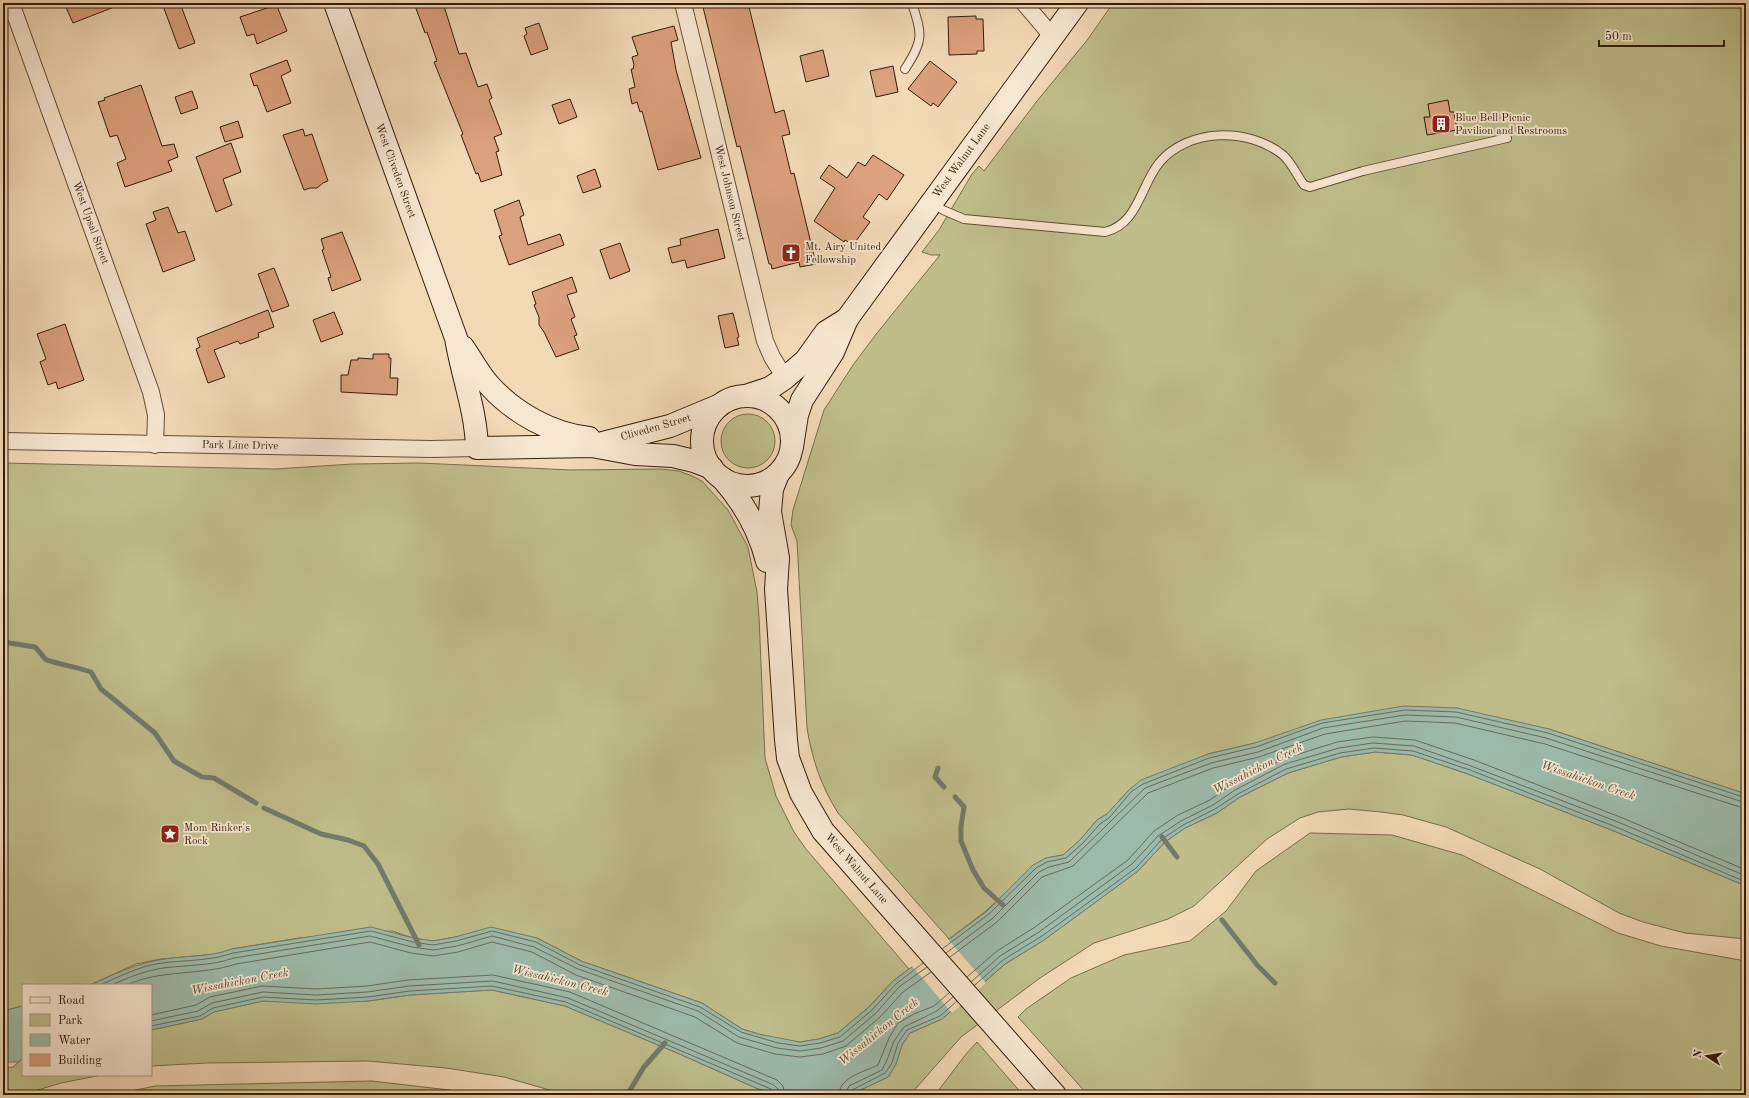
<svg xmlns="http://www.w3.org/2000/svg" width="1749" height="1098" font-family="'Old Standard TT',serif">
<style>
.green{fill:#bfbe8b;stroke:#796d4a}
.water{fill:#9cbaaa;stroke:#727b6a}
.pier{fill:#f2d9b6}
.lines{fill:none;stroke-linecap:round;stroke-linejoin:round}
.shore{stroke:#686b5a;stroke-width:1}
.stream{stroke:#727b6a;stroke-width:5}
.building{fill:#dba07d;stroke:#331c09}
.lane-casing{stroke:#634b34;stroke-width:10}
.street-casing{stroke:#634b34;stroke-width:18}
.secondary-casing{stroke:#331c09;stroke-width:24}
.lane{stroke:#f7e6d0;stroke-width:8}
.street{stroke:#f7e6d0;stroke-width:16}
.secondary{stroke:#f7e6d0;stroke-width:22}
.labels{text-anchor:middle;dominant-baseline:central;stroke-width:3.5;stroke-linejoin:round;paint-order:stroke}
.poi-label{font-size:11px;fill:#331c09;stroke:#f7e6d0;text-anchor:start}
.street-label{font-size:11px;fill:#331c09;stroke:#f7e6d0}
.water-label{font-size:12px;font-style:italic;fill:#524b39;stroke:#f7e6d0}
</style>
<rect width="100%" height="100%" fill="#f2d9b6"/>
<filter id="stains"><feTurbulence type="fractalNoise" baseFrequency=".005" numOctaves="4"/><feColorMatrix values="0 0 0 0 .2 0 0 0 0 .09 0 0 0 0 .02 0 0 0 .5 -.17"/></filter>
<radialGradient id="worn" r=".72"><stop offset=".6" stop-color="#630" stop-opacity="0"/><stop offset="1" stop-color="#630" stop-opacity=".3"/></radialGradient>
<!-- green -->
<g class="green">
<path d="M 1113,3 L 1746,3 L 1746,794 L 1549,729 L 1255,743 L 1208,754 L 1129,790 L 1107,814 L 1097,820 L 1080,840 L 1063,855 L 1046,858 L 1022,877 L 986,911 L 949,939 L 838,813 C 821,786 812,759 807,728 L 797,541 L 791,525 L 793,510 L 824,410 L 853,365 L 877,333 L 940,255 L 931,255 L 922,252 L 939,230 L 972,174 L 979,166 L 984,171 L 1037,101 L 1088,39 Z"/>
<circle cx="748" cy="441" r="27"/>
<path d="M 3,463 L 275,469 L 353,464 L 420,463 L 571,470 L 661,469 L 679,471 L 692,476 L 702,481 L 728,510 L 748,547 L 757,592 L 759,617 L 765,758 L 776,796 L 794,832 L 806,849 L 909,969 L 893,981 L 869,1007 L 838,1033 L 819,1039 L 800,1042 L 779,1040 L 742,1029 L 702,1003 L 581,961 L 537,938 L 455,937 L 433,941 L 413,938 L 392,931 L 299,938 L 232,949 L 218,954 L 161,959 L 136,964 L 90,985 L 23,985 L 23,1006 L 3,1011 Z"/>
<path d="M 1375,752 L 1412,755 L 1468,774 L 1614,831 L 1746,886 L 1746,939 L 1685,933 L 1643,922 L 1619,913 L 1540,869 L 1446,827 L 1403,815 L 1381,812 L 1349,809 L 1318,812 L 1300,818 L 1267,839 L 1194,906 L 1168,919 L 1094,943 L 1040,978 L 961,1037 L 910,1095 L 850,1095 L 888,1077 L 896,1064 L 902,1045 L 910,1033 L 942,1019 L 1005,964 L 1044,940 L 1138,871 L 1165,842 L 1185,828 L 1217,813 L 1240,797 L 1288,773 L 1341,757 Z"/>
<path d="M 1310,833 L 1392,835 L 1462,855 L 1618,933 L 1661,946 L 1746,961 L 1746,1095 L 1088,1095 L 1018,1017 L 1026,1009 L 1071,978 L 1124,955 L 1190,941 L 1226,911 L 1256,871 Z"/>
<path d="M 492,990 L 565,1006 L 675,1052 L 756,1088 L 776,1095 L 567,1095 L 504,1077 L 446,1068 L 368,1061 L 207,1063 L 151,1066 L 151,1030 L 202,1019 L 213,1012 L 263,1001 L 368,1001 L 410,995 Z"/>
<path d="M 977,1042 L 1023,1095 L 935,1095 L 966,1054 Z"/>
<path d="M 23,1058 L 23,1075 L 102,1075 L 61,1083 L 21,1095 L 3,1095 L 3,1068 L 13,1067 Z"/>
<path d="M 372,1081 L 449,1090 L 474,1095 L 112,1095 L 155,1086 Z"/>
</g>
<!-- water -->
<g class="water">
<path d="M 1404,706 L 1457,708 L 1549,729 L 1746,794 L 1746,886 L 1614,831 L 1468,774 L 1412,755 L 1375,752 L 1341,757 L 1288,773 L 1240,797 L 1217,813 L 1185,828 L 1165,842 L 1138,871 L 1044,940 L 1005,964 L 942,1019 L 910,1033 L 902,1045 L 896,1064 L 888,1077 L 850,1095 L 776,1095 L 756,1088 L 675,1052 L 565,1006 L 492,990 L 410,995 L 368,1001 L 316,1004 L 263,1001 L 214,1012 L 202,1019 L 151,1030 L 151,985 L 90,985 C 113,975 134,964 159,960 C 184,955 208,958 232,949 L 371,927 L 413,938 L 433,941 L 455,937 L 491,927 L 537,938 L 581,961 L 702,1003 L 742,1029 L 758,1034 L 800,1042 L 819,1039 L 838,1033 L 869,1007 L 893,981 L 987,911 L 1033,865 L 1046,858 L 1063,855 L 1080,840 L 1097,820 L 1107,814 L 1129,790 L 1141,780 L 1208,754 L 1255,743 L 1321,720 Z"/>
<path d="M 23,1006 L 23,1058 L 18,1062 L 3,1062 L 3,1011 Z"/>
</g>
<!-- pier -->
<path class="pier" d="M 947,938 L 986,983 L 952,1013 L 911,965 Z"/>
<g class="lines">
<!-- shore -->
<g class="shore">
<path d="M 942,949 L 989,914 L 1036,868 L 1047,862 L 1066,858 L 1083,843 L 1100,824 L 1110,817 L 1131,792 L 1143,784 L 1209,758 L 1256,747 L 1322,723 L 1405,710 L 1456,712 L 1548,733 L 1746,798"/>
<path d="M 946,953 L 993,918 L 1039,872 L 1049,867 L 1069,862 L 1145,788 L 1211,763 L 1258,752 L 1323,728 L 1405,715 L 1456,717 L 1546,738 L 1746,803"/>
<path d="M 950,957 L 997,922 L 1042,877 L 1073,866 L 1148,793 L 1213,768 L 1259,757 L 1325,734 L 1405,721 L 1455,723 L 1545,744 L 1746,809"/>
<path d="M 967,977 L 997,951 L 1035,927 L 1128,860 L 1154,831 L 1178,815 L 1210,800 L 1232,784 L 1283,759 L 1337,742 L 1373,737 L 1415,740 L 1474,760 L 1620,817 L 1746,870"/>
<path d="M 971,982 L 1000,956 L 1039,932 L 1132,864 L 1158,836 L 1181,821 L 1213,805 L 1235,790 L 1285,764 L 1339,748 L 1373,743 L 1414,746 L 1471,766 L 1618,822 L 1746,876"/>
<path d="M 100,985 C 121,976 139,966 162,963 C 186,960 210,961 233,953 L 371,931 L 413,942 L 433,945 L 456,941 L 492,931 L 536,942 L 580,965 L 700,1007 L 741,1032 L 778,1043 L 800,1046 L 820,1043 L 840,1037 L 872,1010 L 896,984 L 923,963"/>
<path d="M 112,985 C 129,977 144,971 163,968 C 187,965 211,966 234,958 L 370,936 L 412,947 L 433,950 L 457,946 L 492,936 L 534,947 L 578,969 L 698,1011 L 739,1037 L 777,1048 L 800,1051 L 821,1048 L 843,1041 L 876,1013 L 899,987 L 927,967"/>
<path d="M 127,985 C 161,969 200,976 236,964 L 370,942 L 411,953 L 433,956 L 458,952 L 492,942 L 532,952 L 576,975 L 695,1017 L 737,1043 L 775,1054 L 800,1057 L 823,1054 L 846,1046 L 880,1017 L 903,992 L 931,972"/>
<path d="M 975,985 L 1003,960 L 1042,936 L 1136,868 L 1162,839 L 1183,825 L 1215,809 L 1238,794 L 1286,769 L 1340,753 L 1374,748 L 1413,751 L 1470,770 L 1616,827 L 1746,882"/>
<path d="M 151,1015 L 196,1005 L 210,997 L 262,986 L 316,989 L 367,986 L 408,980 L 493,975 L 570,992 L 777,1080 L 783,1086 L 785,1095"/>
<path d="M 151,1021 L 198,1011 L 212,1003 L 263,992 L 316,995 L 367,992 L 409,986 L 493,981 L 568,998 L 774,1085 L 778,1089 L 779,1095"/>
<path d="M 151,1026 L 200,1016 L 213,1008 L 263,997 L 316,1000 L 368,997 L 410,991 L 492,986 L 566,1002 L 771,1089 L 774,1095"/>
<path d="M 839,1095 C 839,1077 864,1072 878,1065 L 889,1038 L 898,1023 L 914,1014 L 934,1006 L 949,993"/>
<path d="M 845,1095 L 849,1086 L 882,1070 L 887,1060 L 894,1041 L 904,1027 L 937,1011 L 953,997"/>
<path d="M 850,1095 L 852,1090 L 885,1073 L 892,1063 L 898,1043 L 907,1030 L 940,1016 L 957,1001"/>
</g>
<!-- stream -->
<g class="stream">
<path d="M 3,642 L 35,647 C 39,651 42,655 45,659 C 49,662 81,668 91,672 L 101,689 L 155,733 L 174,761 L 202,777 L 214,778 L 256,803"/>
<path d="M 938,768 L 935,777 L 944,787"/>
<path d="M 955,797 L 964,807 L 961,827 L 961,841 L 973,870 L 984,888 L 1003,905"/>
<path d="M 264,808 L 321,834 L 348,840 L 364,846 L 378,864 L 419,945"/>
<path d="M 1162,837 L 1177,857"/>
<path d="M 1222,920 L 1258,966 L 1275,983"/>
<path d="M 627,1095 L 644,1067 L 665,1043"/>
</g>
</g>
<!-- building -->
<g class="building">
<path d="M 64,3 L 121,3 L 122,4 L 73,23 Z"/>
<path d="M 162,3 L 180,3 L 195,43 L 179,49 Z"/>
<path d="M 414,3 L 443,3 L 459,54 L 466,53 L 478,87 L 487,84 L 492,98 L 489,100 L 502,134 L 494,137 L 499,151 L 496,152 L 502,175 L 481,182 L 478,173 L 476,174 L 461,135 L 463,134 L 434,62 L 437,61 L 427,32 L 425,33 Z"/>
<path d="M 702,3 L 748,3 L 775,113 L 784,110 L 790,134 L 782,136 L 791,174 L 794,173 L 816,264 L 800,267 L 799,262 L 772,269 L 771,264 L 769,264 L 740,146 L 737,147 Z"/>
<path d="M 277,6 L 287,31 L 257,44 L 254,34 L 247,36 L 240,17 L 270,7 L 270,8 Z"/>
<path d="M 976,16 L 976,19 L 983,19 L 984,51 L 977,51 L 977,54 L 949,55 L 948,17 Z"/>
<path d="M 539,23 L 548,49 L 531,55 L 524,36 L 527,34 L 525,28 Z"/>
<path d="M 674,26 L 678,40 L 671,42 L 676,70 L 701,158 L 658,170 L 642,111 L 640,112 L 637,102 L 632,104 L 629,89 L 635,87 L 631,69 L 633,69 L 634,65 L 632,57 L 638,55 L 632,37 Z"/>
<path d="M 823,50 L 829,76 L 806,82 L 800,56 Z"/>
<path d="M 287,60 L 291,71 L 281,76 L 291,103 L 267,112 L 257,85 L 254,86 L 250,74 Z"/>
<path d="M 930,61 L 957,82 L 938,107 L 933,103 L 931,106 L 908,89 Z"/>
<path d="M 893,66 L 898,92 L 876,97 L 870,71 Z"/>
<path d="M 141,85 L 162,146 L 174,144 L 178,157 L 168,161 L 172,171 L 125,187 L 117,163 L 126,159 L 117,135 L 110,137 L 98,102 L 105,100 L 104,98 Z"/>
<path d="M 192,91 L 198,108 L 181,114 L 175,97 Z"/>
<path d="M 570,99 L 577,117 L 559,124 L 552,105 Z"/>
<path d="M 1448,100 L 1450,112 L 1454,112 L 1457,130 L 1427,135 L 1424,117 L 1430,117 L 1428,104 Z"/>
<path d="M 238,121 L 243,137 L 225,142 L 220,127 Z"/>
<path d="M 303,129 L 305,136 L 312,134 L 328,181 L 323,183 L 317,188 L 310,188 L 304,190 L 283,135 Z"/>
<path d="M 231,143 L 241,172 L 223,179 L 232,205 L 216,212 L 196,157 Z"/>
<path d="M 873,155 L 904,175 L 887,200 L 879,194 L 863,217 L 870,222 L 853,245 L 845,240 L 844,242 L 814,221 L 835,188 L 820,178 L 829,165 L 847,178 L 858,162 L 865,166 Z"/>
<path d="M 595,169 L 601,187 L 583,193 L 577,176 Z"/>
<path d="M 519,200 L 524,215 L 520,217 L 528,245 L 560,234 L 564,245 L 509,265 L 499,236 L 502,235 L 494,210 Z"/>
<path d="M 168,207 L 178,233 L 185,231 L 195,260 L 163,272 L 146,224 L 156,220 L 153,212 Z"/>
<path d="M 718,229 L 725,258 L 687,268 L 685,260 L 672,263 L 668,248 L 681,245 L 680,239 Z"/>
<path d="M 342,232 L 361,280 L 332,291 L 328,278 L 331,277 L 322,250 L 324,249 L 321,239 Z"/>
<path d="M 620,243 L 630,271 L 610,279 L 600,250 Z"/>
<path d="M 274,268 L 289,306 L 272,312 L 258,274 Z"/>
<path d="M 572,277 L 577,292 L 567,295 L 575,317 L 571,319 L 577,335 L 574,336 L 579,349 L 556,357 L 544,332 L 539,325 L 539,317 L 534,305 L 536,304 L 532,292 Z"/>
<path d="M 268,310 L 274,327 L 258,333 L 259,337 L 240,344 L 238,341 L 214,350 L 225,377 L 208,383 L 196,349 L 200,347 L 197,338 Z"/>
<path d="M 334,312 L 343,334 L 321,342 L 313,320 Z"/>
<path d="M 733,313 L 739,337 L 737,338 L 739,345 L 725,348 L 718,316 Z"/>
<path d="M 65,324 L 84,380 L 58,389 L 56,382 L 48,385 L 40,362 L 46,359 L 37,334 Z"/>
<path d="M 373,354 L 389,354 L 389,358 L 391,358 L 390,378 L 398,378 L 397,395 L 341,392 L 341,375 L 348,375 L 351,360 L 358,360 L 358,358 L 373,359 Z"/>
</g>
<g class="lines">
<!-- lane casing -->
<g class="lane-casing">
<g id="lane">
<path d="M 905,69 C 924,40 922,35 912,3"/>
<path d="M 933,203 L 943,210 L 964,219 L 1105,232 C 1138,224 1140,187 1159,163 C 1188,128 1248,127 1283,155 C 1292,163 1297,176 1304,185 L 1310,187 L 1363,171 L 1507,138"/>
</g>
</g>
<!-- street casing -->
<g class="street-casing">
<g id="street">
<path d="M 11,3 L 151,392 L 156,415 L 155,445"/>
<path d="M 683,3 L 765,341 L 772,357 L 785,378"/>
<path d="M 1024,3 L 1052,36"/>
<path d="M 3,441 L 431,449 L 477,448"/>
</g>
</g>
<!-- secondary casing -->
<g class="secondary-casing">
<g id="secondary">
<path d="M 335,3 L 456,338 C 462,375 476,410 477,448 L 592,446 L 635,454 L 673,456 L 694,461 L 712,468"/>
<path d="M 463,347 C 472,360 479,374 489,385 C 514,413 552,434 589,438"/>
<path d="M 746,396 L 770,388 L 785,378 L 806,360 L 826,332 L 847,319"/>
<circle cx="747" cy="441" r="45"/>
<path d="M 599,444 L 670,426 L 718,406"/>
<path d="M 792,447 L 797,415 L 802,400 L 833,352 L 847,319 L 1077,3"/>
<path d="M 778,474 L 772,489 L 770,512 L 778,558 L 776,589 L 786,740 L 788,758 L 801,793 L 823,831 L 1055,1095"/>
<path d="M 722,478 C 743,502 759,529 767,561"/>
</g>
</g>
<!-- lane -->
<use href="#lane" class="lane"/>
<!-- street -->
<use href="#street" class="street"/>
<!-- secondary -->
<use href="#secondary" class="secondary"/>
</g>
<!-- icons -->
<defs>
<g id="building-square" transform="scale(1)"><rect x="-9" y="-9" width="18" height="18" rx="4" fill="#8f2418" stroke="#f7e6d0"/><path d="M-4-6H4V6H1V3H-1V6H-4ZM-2.5-4.3h1.7v1.8h-1.7ZM.8-4.3h1.7v1.8H.8ZM-2.5-1h1.7V.8h-1.7ZM.8-1h1.7V.8H.8Z" fill="#fff"/></g>
<g id="church-square" transform="scale(1)"><rect x="-9" y="-9" width="18" height="18" rx="4" fill="#8f2418" stroke="#f7e6d0"/><path d="M-1.2-6h2.4v3.5h3.3v2.4h-3.3V6h-2.4V-.1h-3.3v-2.4h3.3Z" fill="#fff"/></g>
<g id="sight-square" transform="scale(1)"><rect x="-9" y="-9" width="18" height="18" rx="4" fill="#8f2418" stroke="#f7e6d0"/><path d="M0-6L1.8-2.2L6-1.7L2.9 1.2L3.7 5.4L0 3.3L-3.7 5.4L-2.9 1.2L-6-1.7L-1.8-2.2Z" fill="#fff"/></g>
</defs>
<g fill-rule="evenodd">
<use href="#building-square" x="1441" y="124"/>
<use href="#church-square" x="791" y="253"/>
<use href="#sight-square" x="170" y="834"/>
</g>
<g class="labels">
<!-- poi labels -->
<g class="poi-label">
<text x="1455" y="118">Blue Bell Picnic<tspan x="1455" dy="13">Pavilion and Restrooms</tspan></text>
<text x="805" y="247">Mt. Airy United<tspan x="805" dy="13">Fellowship</tspan></text>
<text x="184" y="828">Mom Rinker's<tspan x="184" dy="13">Rock</tspan></text>
</g>
<!-- street labels -->
<g class="street-label">
<text transform="translate(962 161) rotate(-54)">West Walnut Lane</text>
<text transform="translate(395 171) rotate(70)">West Cliveden Street</text>
<text transform="translate(729 193) rotate(76)">West Johnson Street</text>
<text transform="translate(90 223) rotate(70)">West Upsal Street</text>
<text transform="translate(656 428) rotate(-16)">Cliveden Street</text>
<text transform="translate(240 446) rotate(1)">Park Line Drive</text>
<text transform="translate(856 869) rotate(49)">West Walnut Lane</text>
</g>
<!-- water labels -->
<g class="water-label">
<text transform="translate(1258 769) rotate(-27)">Wissahickon Creek</text>
<text transform="translate(1588 781) rotate(19)">Wissahickon Creek</text>
<text transform="translate(560 981) rotate(14)">Wissahickon Creek</text>
<text transform="translate(240 982) rotate(-11)">Wissahickon Creek</text>
<text transform="translate(879 1032) rotate(-39)">Wissahickon Creek</text>
</g>
</g>
<!-- margin -->
<rect width="1749" height="1098" fill="none" stroke="#f2d9b6" stroke-width="16"/>
<rect x="4" y="4" width="1741" height="1090" fill="none" stroke="#331c09" stroke-width="2"/>
<rect x="8" y="8" width="1733" height="1082" fill="none" stroke="#331c09"/>
<!-- legend -->
<rect x="22" y="984" width="130" height="92" fill="#f7e6d0" stroke="#a99580"/>
<rect x="30" y="997" width="20" height="6" fill="#f7e6d0" stroke="#a99580"/>
<text x="58" y="1004" font-size="12" fill="#331c09">Road</text>
<rect x="30" y="1014" width="20" height="12" fill="#bfbe8b" stroke="#a99580"/>
<text x="58" y="1024" font-size="12" fill="#331c09">Park</text>
<rect x="30" y="1034" width="20" height="12" fill="#9cbaaa" stroke="#a99580"/>
<text x="58" y="1044" font-size="12" fill="#331c09">Water</text>
<rect x="30" y="1054" width="20" height="12" fill="#dba07d" stroke="#a99580"/>
<text x="58" y="1064" font-size="12" fill="#331c09">Building</text>
<!-- north arrow -->
<g transform="translate(1707 1056) rotate(282)" stroke="#f7e6d0" stroke-width="3" paint-order="stroke">
<path d="M0-3L7 15L0 10L-7 15Z" fill="#331c09"/>
<text y="-6" font-size="11" font-weight="bold" text-anchor="middle" fill="#331c09">N</text>
</g>
<!-- scale -->
<path d="M1599 40v6h125v-6" fill="none" stroke="#331c09" stroke-width="2"/>
<text x="1605" y="40" font-size="12" fill="#331c09" stroke="#f7e6d0" stroke-width="3" paint-order="stroke">50 m</text>
<rect width="100%" height="100%" filter="url(#stains)"/>
<rect width="100%" height="100%" fill="url(#worn)"/>
</svg>
